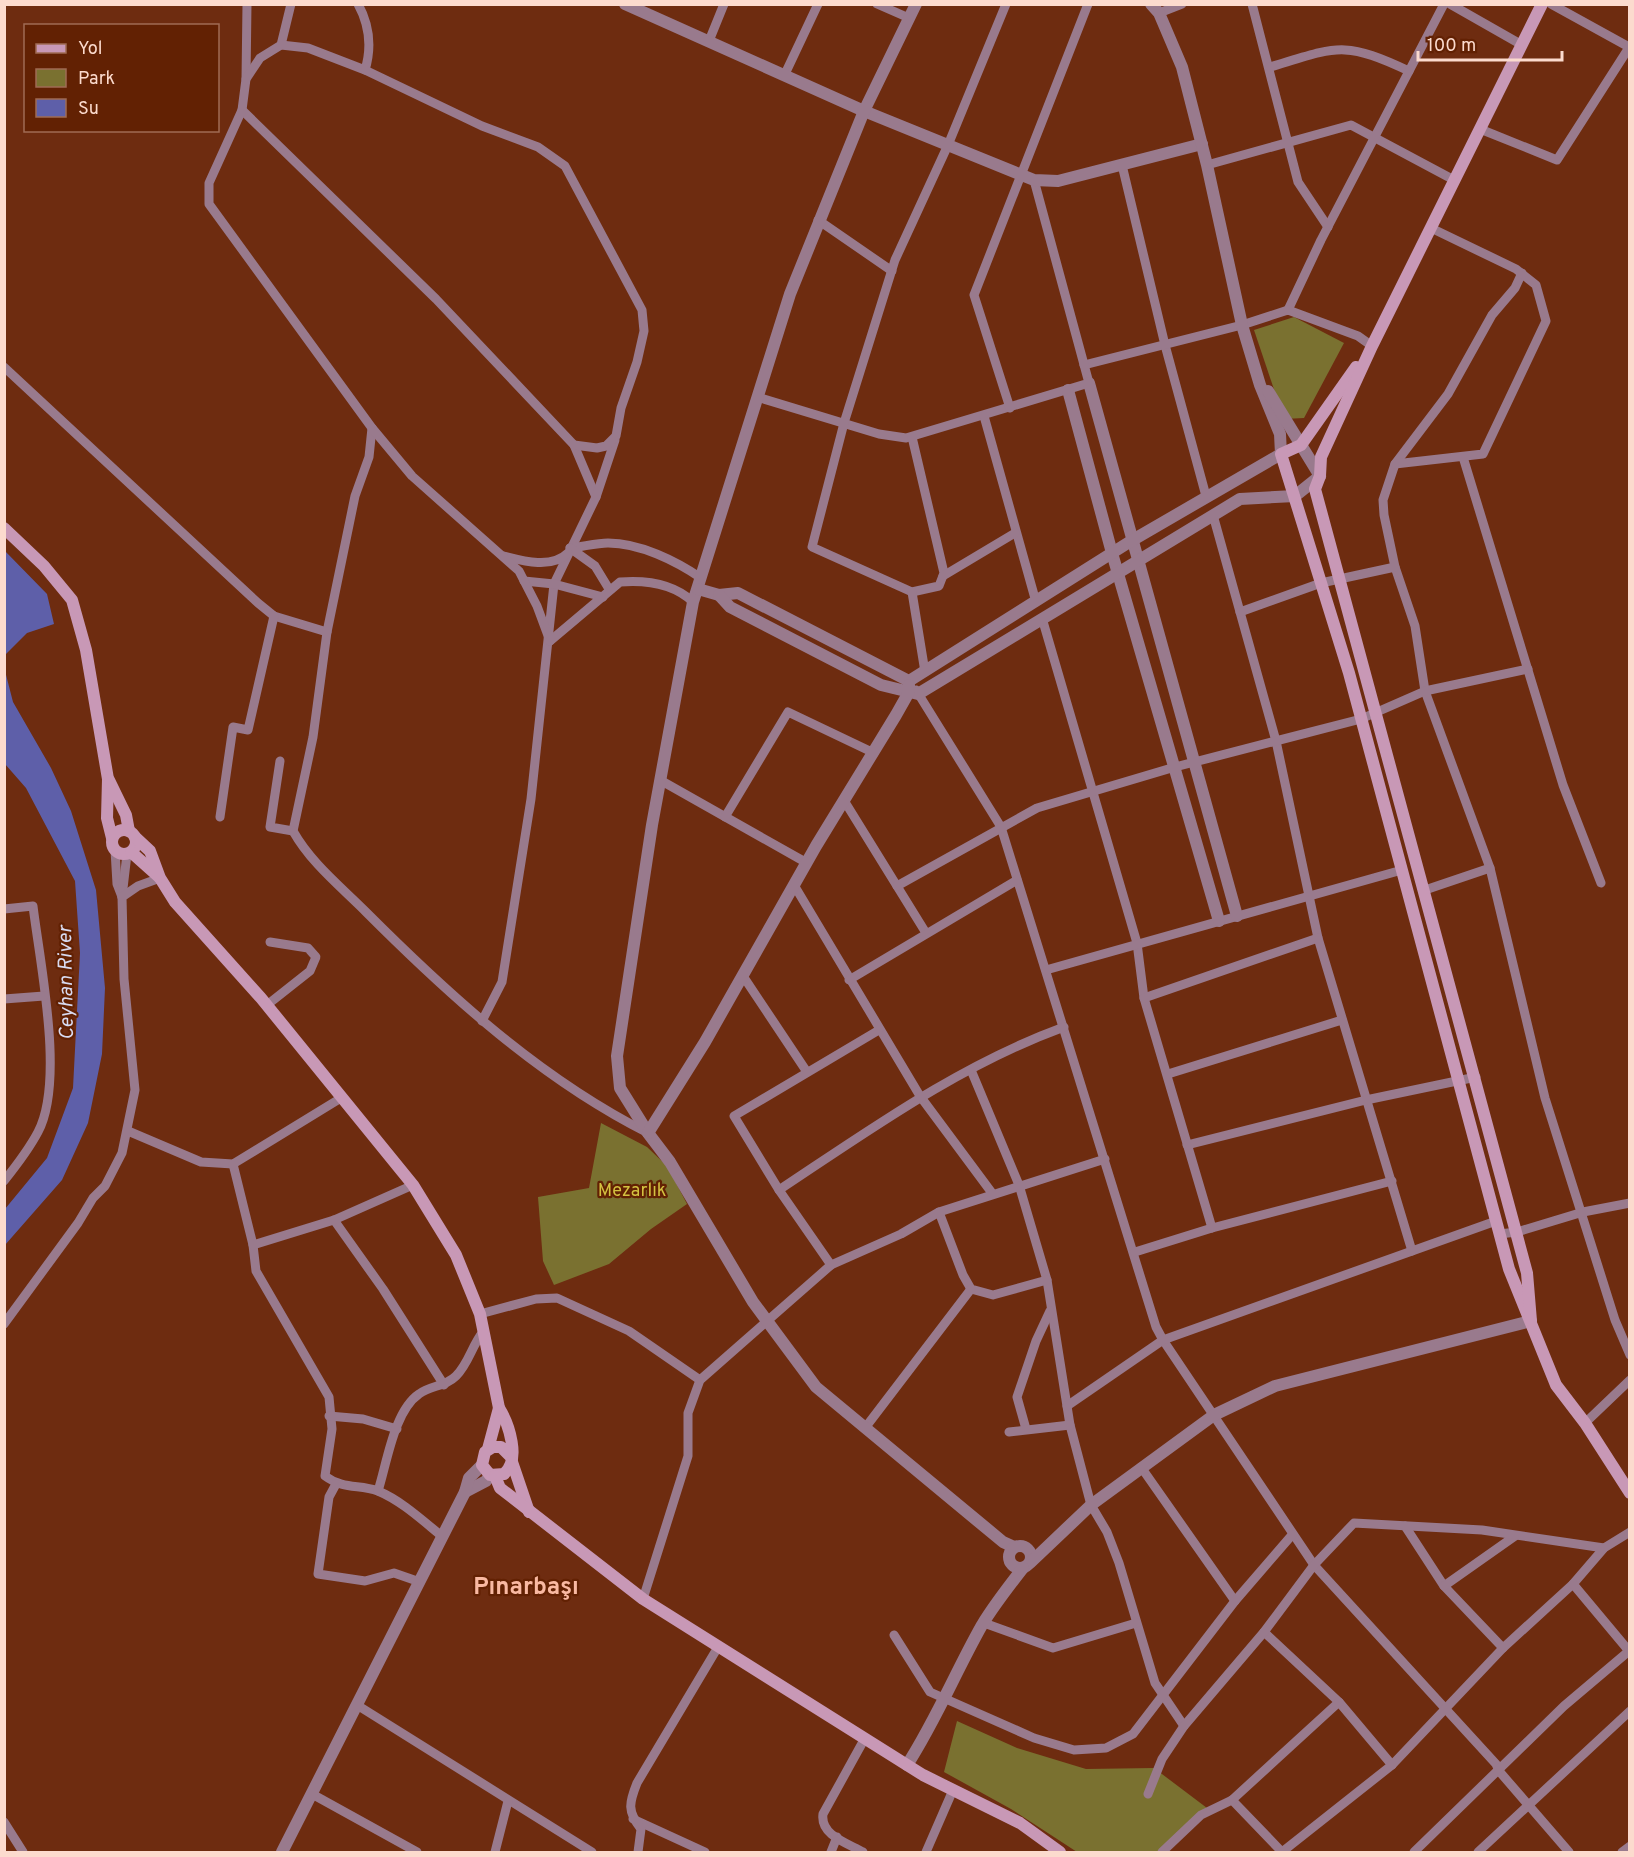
<svg xmlns="http://www.w3.org/2000/svg" width="1634" height="1857" font-family="Overpass,sans-serif">
<style>
.green{fill:#7a7130}
.water{fill:#5e5fa9}
.lines{fill:none;stroke-linecap:round;stroke-linejoin:round}
.minor{stroke:#997a8d;stroke-width:9}
.tertiary{stroke:#997a8d;stroke-width:12}
.secondary{stroke:#c898b6;stroke-width:12}
.labels{text-anchor:middle;dominant-baseline:central;stroke-width:4.5;stroke-linejoin:round;paint-order:stroke}
.park-label{font-size:18px;fill:#d3c140;stroke:#622103}
.water-label{font-size:20px;font-style:italic;fill:#d8daf0;stroke:#622103}
.district-label{font-size:24px;font-weight:bold;fill:#f9b9a2;stroke:#622103}
</style>
<rect width="100%" height="100%" fill="#6e2c10"/>
<!-- green -->
<g class="green">
<path d="M 1294,317 L 1344,343 L 1304,418 L 1284,419 L 1254,330 Z"/>
<path d="M 601,1123 L 647,1147 L 667,1166 L 687,1204 L 651,1229 L 609,1264 L 554,1285 L 543,1261 L 538,1197 L 589,1188 Z"/>
<path d="M 957,1721 L 1017,1748 L 1086,1769 L 1154,1768 L 1207,1808 L 1162,1852 L 1077,1852 L 1011,1809 L 944,1772 Z"/>
</g>
<!-- water -->
<g class="water">
<path d="M 5,551 L 47,594 L 54,624 L 27,633 L 5,655 Z"/>
<path d="M 4,667 L 13,702 L 51,768 L 71,811 L 96,890 L 105,988 L 102,1054 L 88,1123 L 62,1180 L 5,1245 L 5,1209 L 47,1158 L 73,1088 L 80,953 L 75,881 L 26,788 L 5,764 Z"/>
</g>
<g class="lines">
<!-- minor -->
<g class="minor">
<path d="M 358,4 C 370,26 372,47 365,70"/>
<path d="M 877,4 L 909,18"/>
<path d="M 1252,4 L 1298,182 L 1328,227"/>
<path d="M 1450,4 L 1522,45"/>
<path d="M 1551,4 L 1629,47"/>
<path d="M 1159,13 L 1182,4"/>
<path d="M 709,41 L 724,4"/>
<path d="M 281,45 L 291,4"/>
<path d="M 1270,67 C 1337,47 1343,40 1409,71"/>
<path d="M 785,74 L 818,4"/>
<path d="M 246,79 L 247,4"/>
<path d="M 242,110 L 436,299 L 574,445 L 596,497 L 554,584 L 531,799 L 502,982 L 482,1021"/>
<path d="M 1480,129 L 1557,160 L 1630,46"/>
<path d="M 1122,165 L 1165,345 L 1206,496"/>
<path d="M 1207,165 L 1351,125 L 1454,180"/>
<path d="M 818,220 L 892,271"/>
<path d="M 1522,273 L 1515,288 L 1492,315 L 1448,394 L 1395,464 L 1383,500 L 1384,515 L 1395,567 L 1415,626 L 1425,691 L 1490,868 L 1545,1098 L 1615,1320 L 1630,1355"/>
<path d="M 1288,310 L 1321,240 L 1444,4"/>
<path d="M 1084,365 L 1242,325 L 1288,310 L 1358,336 L 1372,346"/>
<path d="M 4,367 L 258,603 L 274,616 L 327,632"/>
<path d="M 757,397 L 879,434 L 906,438 L 1089,383 L 1034,180"/>
<path d="M 1010,408 L 974,295 L 1088,4"/>
<path d="M 984,416 L 1036,602"/>
<path d="M 372,428 L 369,457 L 355,496 L 327,632 L 313,737 L 293,831 C 311,863 340,886 366,912 C 450,996 541,1079 648,1133"/>
<path d="M 912,437 L 944,573 L 939,586 L 912,592 L 812,547 L 844,423 L 895,260 L 948,145 L 1006,4"/>
<path d="M 1463,457 L 1563,785 L 1601,883"/>
<path d="M 1395,464 L 1483,454 L 1546,321 L 1536,285 L 1516,269 L 1431,228"/>
<path d="M 596,497 L 615,440"/>
<path d="M 1213,515 L 1276,741 L 1318,938 L 1412,1251"/>
<path d="M 570,548 C 582,547 596,543 608,543 C 640,543 676,561 701,578"/>
<path d="M 570,548 L 595,566 L 609,589"/>
<path d="M 504,556 C 523,561 552,569 568,553"/>
<path d="M 943,576 L 1015,533"/>
<path d="M 524,581 L 554,584 L 603,597"/>
<path d="M 912,592 L 925,672"/>
<path d="M 1240,612 L 1321,583 L 1395,567"/>
<path d="M 1042,618 L 1137,943 L 1144,998 L 1212,1228"/>
<path d="M 550,641 L 537,606 L 519,571 L 412,476 L 372,428 L 209,204 L 209,183 L 242,110 L 246,79 L 260,58 L 281,45 L 308,48 L 365,70 L 482,126 L 538,147 L 565,166 L 642,310 L 644,331 L 637,362 L 621,408 L 616,436 L 606,446 L 597,448 L 574,445"/>
<path d="M 550,641 L 620,582 C 646,580 673,583 693,602"/>
<path d="M 916,690 L 1001,827 L 1156,1327 L 1163,1340 L 1314,1565 L 1496,1764 L 1499,1771 L 1569,1852"/>
<path d="M 280,761 L 270,827 L 293,831"/>
<path d="M 660,780 L 807,863"/>
<path d="M 845,802 L 926,933"/>
<path d="M 220,817 L 233,727 L 248,730 L 274,616"/>
<path d="M 725,817 L 788,712 L 874,753"/>
<path d="M 115,850 L 117,884 L 122,897"/>
<path d="M 794,885 L 920,1096 L 992,1193"/>
<path d="M 897,886 L 1037,808 L 1175,767 L 1361,719 L 1425,691 L 1528,669"/>
<path d="M 1425,890 L 1490,868"/>
<path d="M 122,897 L 127,854"/>
<path d="M 4,909 L 33,906 C 40,964 65,1081 38,1132 C 29,1149 16,1166 4,1181"/>
<path d="M 1046,970 L 1402,870"/>
<path d="M 743,976 L 807,1072"/>
<path d="M 849,980 L 1017,880"/>
<path d="M 1144,998 L 1318,938"/>
<path d="M 4,999 L 44,996"/>
<path d="M 267,1005 L 310,971 L 316,957 L 308,948 L 270,942"/>
<path d="M 971,1070 L 1019,1185 L 1047,1280 L 1070,1425 L 1091,1505 L 1107,1532 L 1119,1563 L 1155,1683 L 1184,1726"/>
<path d="M 1168,1074 L 1342,1020"/>
<path d="M 128,1131 L 201,1162 L 233,1164 L 341,1098"/>
<path d="M 1187,1145 L 1366,1100 L 1476,1077"/>
<path d="M 233,1164 L 253,1245 L 256,1271 L 329,1397 L 332,1429 L 325,1476 C 344,1490 359,1484 378,1491 C 402,1501 423,1521 443,1537"/>
<path d="M 779,1190 C 871,1129 960,1065 1064,1027"/>
<path d="M 939,1212 L 963,1275 L 971,1289 L 993,1295 L 1047,1280"/>
<path d="M 334,1220 L 383,1289 L 444,1385"/>
<path d="M 1499,1234 L 1517,1232 L 1583,1212 L 1630,1203"/>
<path d="M 253,1245 L 334,1220 L 413,1185"/>
<path d="M 1135,1252 L 1212,1228 L 1392,1181"/>
<path d="M 831,1265 L 779,1190 L 734,1116 L 879,1030"/>
<path d="M 480,1314 L 536,1299 L 557,1298 L 629,1331 L 700,1380"/>
<path d="M 4,1324 L 78,1223 L 93,1198 L 105,1186 L 122,1153 L 135,1090 L 124,979 L 122,897 L 138,886 L 160,878"/>
<path d="M 1067,1406 L 1163,1340 L 1496,1221"/>
<path d="M 329,1416 L 363,1419 L 397,1429"/>
<path d="M 1585,1423 L 1630,1380"/>
<path d="M 865,1428 L 971,1289"/>
<path d="M 1026,1429 L 1017,1397 L 1036,1341 L 1050,1311"/>
<path d="M 1009,1432 L 1070,1425"/>
<path d="M 1141,1467 L 1235,1601"/>
<path d="M 336,1484 L 329,1497 L 318,1574 L 365,1581 L 394,1573 L 420,1582"/>
<path d="M 378,1491 C 387,1463 394,1411 419,1394 C 431,1385 445,1387 456,1376 C 469,1363 472,1345 483,1332"/>
<path d="M 1405,1526 L 1444,1586 L 1503,1648"/>
<path d="M 1444,1586 L 1515,1536"/>
<path d="M 643,1599 L 688,1456 L 688,1413 L 700,1380 L 831,1265 L 901,1234 L 939,1212 L 1105,1159"/>
<path d="M 984,1623 L 1053,1648 L 1136,1623"/>
<path d="M 1264,1632 L 1339,1702 L 1392,1765"/>
<path d="M 894,1635 L 930,1692 L 1034,1738 L 1074,1750 L 1106,1748 L 1133,1734 L 1235,1601 L 1292,1535"/>
<path d="M 357,1705 L 592,1852"/>
<path d="M 312,1794 L 417,1852"/>
<path d="M 1148,1794 L 1162,1759 L 1184,1726 L 1264,1632 L 1314,1565 L 1354,1523 L 1482,1530 L 1604,1548"/>
<path d="M 1232,1800 L 1282,1852"/>
<path d="M 633,1819 L 705,1852"/>
<path d="M 4,1822 L 23,1852"/>
<path d="M 495,1852 L 508,1801"/>
<path d="M 638,1852 L 641,1829 C 627,1811 629,1803 637,1783 L 718,1647"/>
<path d="M 831,1852 L 837,1837"/>
<path d="M 863,1852 C 847,1843 820,1835 823,1814 L 865,1738"/>
<path d="M 926,1852 L 953,1790"/>
<path d="M 1162,1852 L 1201,1815 L 1232,1800 L 1339,1702"/>
<path d="M 1282,1852 L 1392,1765 L 1503,1648 L 1573,1584 L 1604,1548 L 1630,1532"/>
<path d="M 1414,1852 L 1564,1706 L 1629,1651 L 1573,1584"/>
<path d="M 1478,1852 L 1630,1711"/>
<path d="M 1622,1852 L 1630,1846"/>
</g>
<!-- tertiary -->
<g class="tertiary">
<path d="M 625,4 L 864,111 L 1034,180 L 1058,181 L 1202,144"/>
<path d="M 916,4 L 864,111 L 790,294 L 693,602 L 652,825 L 617,1056 L 620,1088 L 648,1133 L 670,1162 L 753,1302 L 816,1387 L 1003,1542 L 1014,1547"/>
<path d="M 1089,383 L 1237,916"/>
<path d="M 1068,390 L 1112,553 L 1219,921"/>
<path d="M 698,589 L 719,595 L 738,593 L 909,681 L 1131,541 L 1281,454 L 1280,434 L 1260,385 L 1242,325 L 1207,165 L 1182,67 L 1159,13 L 1151,4"/>
<path d="M 719,595 L 730,607 L 881,685 L 918,694 L 1240,499 L 1295,496 L 1320,476 L 1268,391"/>
<path d="M 648,1133 L 705,1042 L 816,846 L 896,715 L 909,692 L 909,685"/>
<path d="M 465,1492 L 486,1481 L 490,1475"/>
<circle cx="1020" cy="1557" r="11"/>
<path d="M 1030,1563 L 1091,1505 L 1214,1415 L 1275,1386 L 1531,1321"/>
<path d="M 907,1765 C 936,1720 956,1671 982,1625 C 994,1605 1009,1586 1023,1568"/>
<path d="M 282,1852 L 465,1492 L 469,1478 L 482,1465"/>
</g>
<!-- secondary -->
<g class="secondary">
<path d="M 1356,367 L 1301,445 L 1281,454 L 1349,673 L 1509,1269 L 1556,1385 L 1585,1423 L 1630,1493"/>
<path d="M 4,528 L 44,566 L 72,600 L 86,650 L 108,779 L 107,818 L 112,838"/>
<path d="M 109,780 L 126,815 L 129,831"/>
<circle cx="124" cy="842" r="12"/>
<path d="M 135,837 L 150,851 L 160,878 L 175,902 L 261,998 L 413,1185 L 456,1255 L 480,1314 L 499,1408 C 509,1424 521,1460 504,1474 L 490,1475 L 482,1465 L 485,1452 L 493,1447 L 501,1447 L 511,1457"/>
<path d="M 131,852 L 159,877"/>
<path d="M 1531,1321 L 1527,1273 L 1315,489 L 1320,476 L 1321,457 L 1372,346 L 1542,4"/>
<path d="M 488,1449 L 499,1408"/>
<path d="M 512,1462 L 529,1512"/>
<path d="M 495,1476 L 500,1488 L 643,1599 L 923,1775 L 1020,1823 L 1060,1852"/>
</g>
</g>
<g class="labels">
<!-- park labels -->
<g class="park-label">
<text x="632" y="1191">Mezarlık</text>
</g>
<!-- water labels -->
<g class="water-label">
<text transform="translate(67 983) rotate(-91)">Ceyhan River</text>
</g>
<!-- district labels -->
<g class="district-label">
<text x="526" y="1588">Pınarbaşı</text>
</g>
</g>
<!-- border -->
<rect width="1634" height="1857" fill="none" stroke="#fcdbce" stroke-width="12"/>
<!-- legend -->
<rect x="24" y="24" width="195" height="108" fill="#622103" stroke="#a06b54" stroke-width="1.5"/>
<rect x="36" y="44" width="30" height="9" fill="#c898b6" stroke="#a06b54" stroke-width="1.5"/>
<text x="78" y="54" font-size="18" fill="#fcdbce">Yol</text>
<rect x="36" y="69" width="30" height="18" fill="#7a7130" stroke="#a06b54" stroke-width="1.5"/>
<text x="78" y="84" font-size="18" fill="#fcdbce">Park</text>
<rect x="36" y="99" width="30" height="18" fill="#5e5fa9" stroke="#a06b54" stroke-width="1.5"/>
<text x="78" y="114" font-size="18" fill="#fcdbce">Su</text>
<!-- scale -->
<path d="M1418 51v9h144v-9" fill="none" stroke="#fcdbce" stroke-width="3"/>
<text x="1427" y="51" font-size="18" fill="#fcdbce" stroke="#622103" stroke-width="4.5" paint-order="stroke">100 m</text>
</svg>
